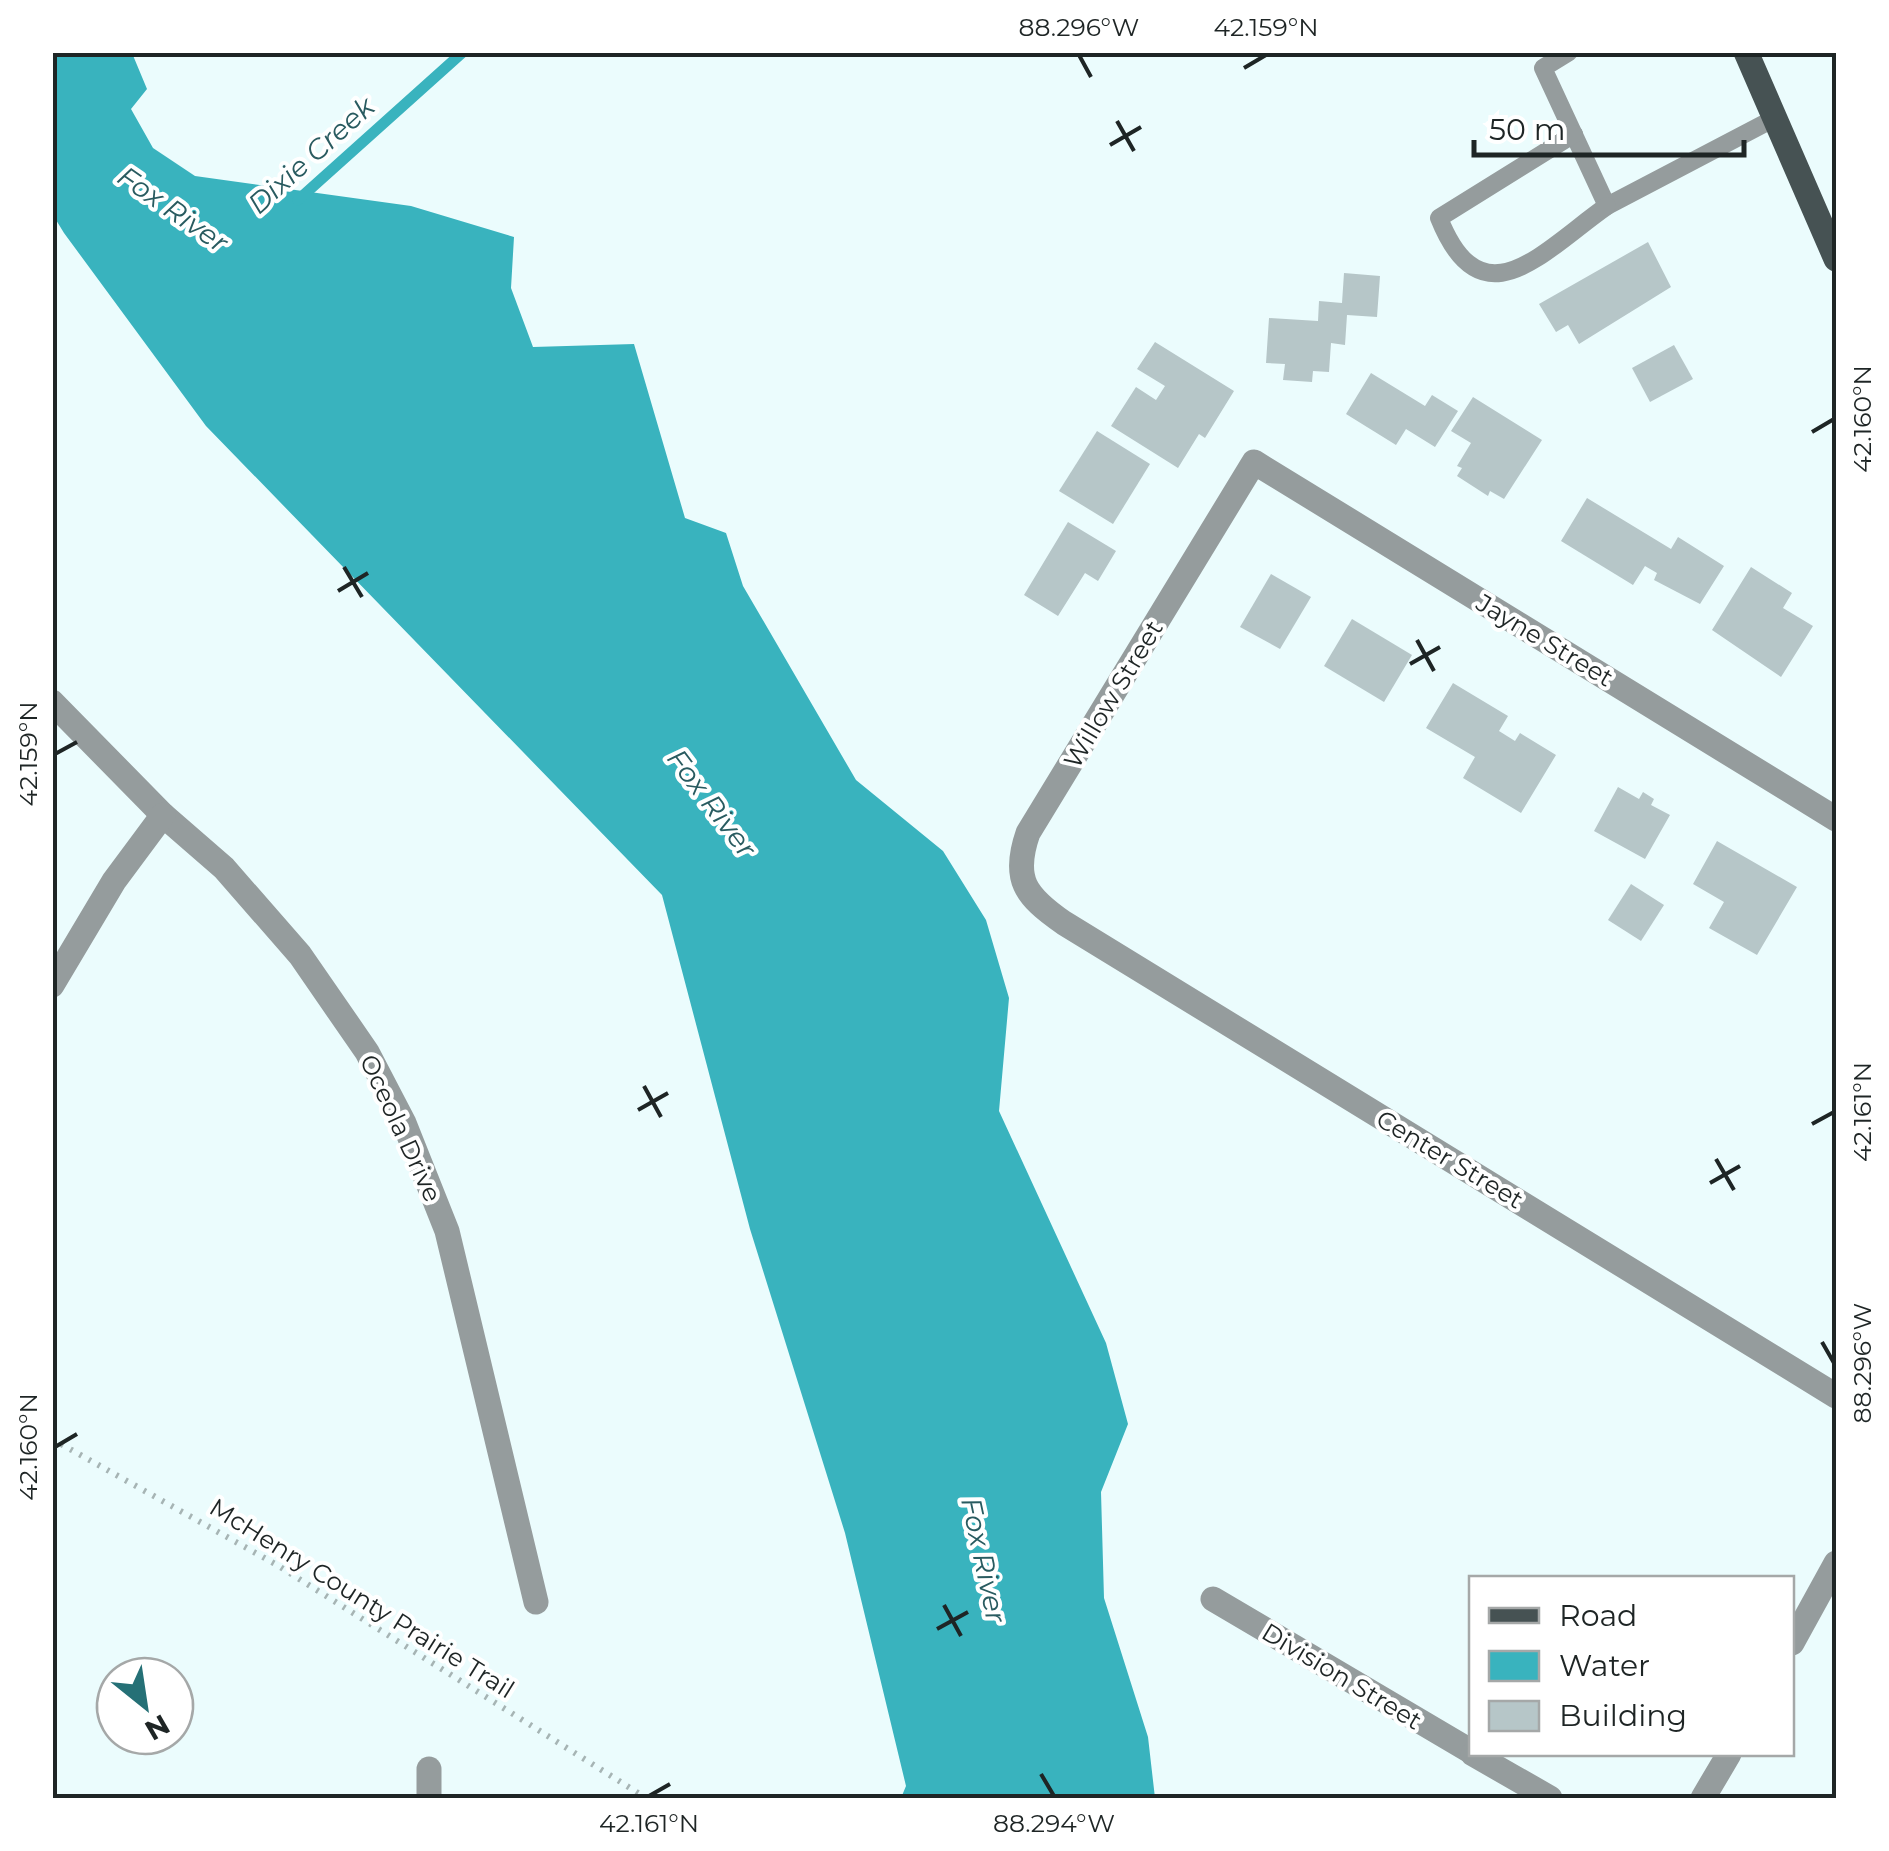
<svg xmlns="http://www.w3.org/2000/svg" width="1889" height="1851" font-family="Montserrat,sans-serif">
<style>
.water{fill:#39b3be}
.lines{fill:none;stroke-linecap:round;stroke-linejoin:round}
.stream{stroke:#39b3be;stroke-width:11}
.building{fill:#b6c6c8}
.path{stroke:#a6b4b4;stroke-width:6;stroke-dasharray:2.5 8;stroke-linecap:butt}
.lane{stroke:#959c9d;stroke-width:18}
.street{stroke:#959c9d;stroke-width:25}
.primary{stroke:#465253;stroke-width:25}
.ticks{fill:none;stroke:#1e2525;stroke-width:4}
.labels{text-anchor:middle;dominant-baseline:central;stroke-width:8;stroke-linejoin:round;paint-order:stroke}
.street-label{font-size:25px;fill:#1e2525;stroke:#fff}
.water-label{font-size:28px;font-style:italic;fill:#295b60;stroke:#fff}
.neatline{fill:none;stroke:#1e2525;stroke-width:4}
.ticks-label{font-size:25px;text-anchor:middle;fill:#1e2525}
</style>
<rect width="100%" height="100%" fill="#ebfcfd"/>
<!-- water -->
<path class="water" d="M 52,53 L 132,53 L 147,89 L 131,109 L 153,148 L 195,176 L 411,206 L 514,237 L 511,288 L 533,347 L 634,344 L 685,518 L 726,533 L 743,586 L 856,780 L 943,851 L 986,920 L 1009,998 L 999,1111 L 1106,1343 L 1128,1424 L 1101,1492 L 1104,1598 L 1148,1737 L 1155,1798 L 901,1798 L 906,1786 L 845,1533 L 750,1229 L 662,895 L 206,426 L 64,233 L 53,215 Z"/>
<g class="lines">
<!-- stream -->
<path class="stream" d="M 298,200 L 463,52"/>
</g>
<!-- building -->
<g class="building">
<path d="M 1648,242 L 1671,287 L 1579,344 L 1568,325 L 1556,332 L 1539,304 Z"/>
<path d="M 1344,273 L 1380,276 L 1377,317 L 1347,315 L 1345,345 L 1331,343 L 1329,372 L 1313,371 L 1312,382 L 1283,380 L 1285,364 L 1266,363 L 1269,318 L 1318,321 L 1319,301 L 1342,303 Z"/>
<path d="M 1155,342 L 1234,391 L 1205,438 L 1199,434 L 1178,468 L 1111,426 L 1136,387 L 1156,400 L 1165,386 L 1137,369 Z"/>
<path d="M 1674,345 L 1693,379 L 1650,402 L 1632,368 Z"/>
<path d="M 1371,373 L 1425,406 L 1432,395 L 1458,411 L 1435,447 L 1406,429 L 1396,445 L 1346,414 Z"/>
<path d="M 1473,397 L 1542,440 L 1504,499 L 1490,491 L 1488,496 L 1457,476 L 1462,468 L 1457,466 L 1471,443 L 1451,431 Z"/>
<path d="M 1097,431 L 1150,464 L 1113,524 L 1059,491 Z"/>
<path d="M 1587,498 L 1671,549 L 1678,537 L 1724,566 L 1700,604 L 1654,580 L 1657,573 L 1645,566 L 1633,585 L 1561,541 Z"/>
<path d="M 1068,522 L 1116,551 L 1098,581 L 1085,573 L 1058,616 L 1024,595 Z"/>
<path d="M 1751,567 L 1792,593 L 1783,608 L 1813,626 L 1781,677 L 1712,630 Z"/>
<path d="M 1271,574 L 1311,597 L 1280,649 L 1240,627 Z"/>
<path d="M 1352,619 L 1412,655 L 1384,702 L 1324,666 Z"/>
<path d="M 1453,683 L 1508,716 L 1499,731 L 1515,741 L 1520,733 L 1556,755 L 1521,813 L 1463,778 L 1475,757 L 1426,728 Z"/>
<path d="M 1618,787 L 1639,799 L 1643,792 L 1654,799 L 1651,805 L 1670,815 L 1645,859 L 1594,831 Z"/>
<path d="M 1717,841 L 1797,887 L 1757,955 L 1709,928 L 1724,902 L 1693,884 Z"/>
<path d="M 1631,884 L 1664,905 L 1641,941 L 1608,920 Z"/>
</g>
<g class="lines">
<!-- path -->
<path class="path" d="M 52,1439 L 277,1565 L 646,1798"/>
<!-- lane -->
<g class="lane">
<path d="M 1569,52 L 1543,68 L 1607,206 L 1777,117"/>
<path d="M 1574,134 L 1439,218 C 1482,326 1544,250 1607,206"/>
</g>
<!-- street -->
<g class="street">
<path d="M 52,702 L 163,815 L 224,868 L 300,955 L 367,1052 L 404,1123 L 447,1231 L 536,1602"/>
<path d="M 1836,819 L 1254,462 L 1028,833 C 1012,879 1025,896 1064,923 L 1836,1396"/>
<path d="M 52,985 L 114,881 L 163,815"/>
<path d="M 1213,1599 L 1472,1752"/>
<path d="M 1792,1643 L 1836,1563"/>
<path d="M 1473,1754 L 1550,1798"/>
<path d="M 429,1769 L 429,1798"/>
<path d="M 1703,1798 L 1729,1754"/>
</g>
<!-- primary -->
<path class="primary" d="M 1746,52 L 1836,259"/>
</g>
<!-- ticks -->
<path class="ticks" d="M 1079,55 L 1091,77M 1244,68 L 1266,55M 1117,121 L 1134,151M 1110,145 L 1141,127M 1812,432 L 1834,419M 344,567 L 362,597M 338,591 L 368,573M 1417,640 L 1434,671M 1410,664 L 1440,647M 55,754 L 77,742M 644,1086 L 661,1117M 638,1110 L 668,1093M 1812,1124 L 1834,1112M 1716,1159 L 1734,1190M 1710,1183 L 1740,1166M 1822,1342 L 1834,1363M 55,1447 L 77,1434M 944,1605 L 961,1636M 937,1629 L 968,1612M 1041,1774 L 1054,1796M 649,1796 L 670,1784"/>
<g class="labels">
<!-- street labels -->
<g class="street-label">
<text transform="translate(1545 640) rotate(31)">Jayne Street</text>
<text transform="translate(1113 694) rotate(-59)">Willow Street</text>
<text transform="translate(401 1128) rotate(65)">Oceola Drive</text>
<text transform="translate(1450 1159) rotate(31)">Center Street</text>
<text transform="translate(362 1598) rotate(32)">McHenry County Prairie Trail</text>
<text transform="translate(1342 1676) rotate(31)">Division Street</text>
</g>
<!-- water labels -->
<g class="water-label">
<text transform="translate(311 155) rotate(-42)">Dixie Creek</text>
<text transform="translate(173 209) rotate(35)">Fox River</text>
<text transform="translate(712 803) rotate(53)">Fox River</text>
<text transform="translate(984 1560) rotate(78)">Fox River</text>
</g>
</g>
<!-- border -->
<rect width="1889" height="1851" fill="none" stroke="#ffffff" stroke-width="110"/>
<!-- legend -->
<rect x="1469" y="1576" width="325" height="180" fill="#ffffff" stroke="#a5a8a8" stroke-width="2.5"/>
<rect x="1489" y="1608" width="50" height="15" fill="#465253" stroke="#a5a8a8" stroke-width="2.5"/>
<text x="1559" y="1626" font-size="30" fill="#1e2525">Road</text>
<rect x="1489" y="1651" width="50" height="30" fill="#39b3be" stroke="#a5a8a8" stroke-width="2.5"/>
<text x="1559" y="1676" font-size="30" fill="#1e2525">Water</text>
<rect x="1489" y="1701" width="50" height="30" fill="#b6c6c8" stroke="#a5a8a8" stroke-width="2.5"/>
<text x="1559" y="1726" font-size="30" fill="#1e2525">Building</text>
<!-- north arrow -->
<g transform="translate(145 1706) rotate(150)"><circle r="48" fill="#ffffff" stroke="#a5a8a8" stroke-width="2.5"/>
<path d="M0-8L18 38L0 25L-18 38Z" fill="#257076"/>
<text y="-15" font-size="28" font-weight="bold" text-anchor="middle" fill="#1e2525">N</text>
</g>
<!-- scale -->
<path d="M1474 140v15h270v-15" fill="none" stroke="#1e2525" stroke-width="5"/>
<text x="1489" y="140" font-size="30" fill="#1e2525" stroke="#ffffff" stroke-width="8" paint-order="stroke">50 m</text>
<rect x="55" y="55" width="1779" height="1741" class="neatline"/>
<g class="ticks-label">
<text x="1079" y="36">88.296°W</text>
<text x="1266" y="36">42.159°N</text>
<text transform="translate(1862 419) rotate(-90)" y="9">42.160°N</text>
<text transform="translate(28 754) rotate(-90)" y="9">42.159°N</text>
<text transform="translate(1862 1112) rotate(-90)" y="9">42.161°N</text>
<text transform="translate(1862 1363) rotate(-90)" y="9">88.296°W</text>
<text transform="translate(28 1447) rotate(-90)" y="9">42.160°N</text>
<text x="649" y="1832">42.161°N</text>
<text x="1054" y="1832">88.294°W</text>
</g>
</svg>
